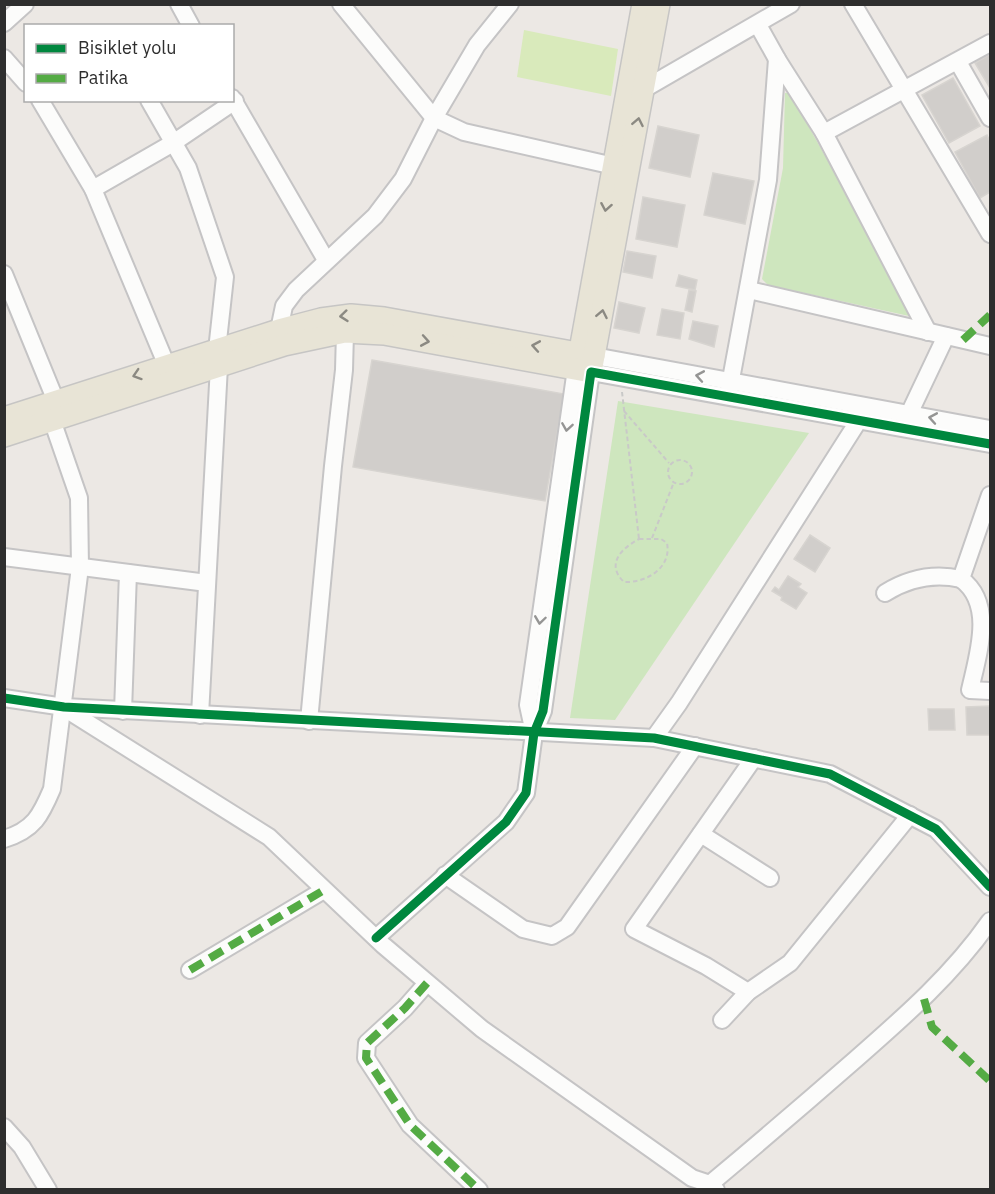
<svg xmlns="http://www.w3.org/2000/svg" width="995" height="1194" font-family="'IBM Plex Sans',sans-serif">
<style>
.green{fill:#cee6be}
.pitch{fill:#d9eabb}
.building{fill:#d1cecb;stroke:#d7d4d0;stroke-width:1.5}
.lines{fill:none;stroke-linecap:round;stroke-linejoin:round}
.minor-casing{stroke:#c5c4c5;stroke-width:20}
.major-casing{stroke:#c6c5c4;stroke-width:24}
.path{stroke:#c9c9c8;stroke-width:2;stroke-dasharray:4.5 3;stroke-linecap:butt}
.minor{stroke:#fcfcfb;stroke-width:16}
.major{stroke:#e8e4d6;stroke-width:21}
.quiet{stroke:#54ab44;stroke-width:8;stroke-dasharray:15 8;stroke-linecap:butt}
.cycleway-casing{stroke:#fff;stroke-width:13}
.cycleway{stroke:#00873e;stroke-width:9}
.oneway{stroke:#8b8982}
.oneway2{stroke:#959594}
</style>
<rect width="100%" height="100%" fill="#ece8e4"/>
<!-- green -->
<g class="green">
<path d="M 785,93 L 790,93 L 913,314 L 909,316 L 768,285 L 762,279 L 783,168 Z"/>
<path d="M 618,401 L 809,433 L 615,720 L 570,718 Z"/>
</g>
<!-- pitch -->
<path class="pitch" d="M 524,30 L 618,49 L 611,96 L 517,77 Z"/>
<!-- building -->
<g class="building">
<path d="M 990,54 L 990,88 L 975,63 Z"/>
<path d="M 953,78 L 980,126 L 949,143 L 922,95 Z"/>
<path d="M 658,126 L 699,135 L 690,177 L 649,168 Z"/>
<path d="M 987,135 L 990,142 L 990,192 L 980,198 L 955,152 Z"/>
<path d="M 713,173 L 754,181 L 745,224 L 704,215 Z"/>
<path d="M 643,197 L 685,205 L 677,247 L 636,239 Z"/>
<path d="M 627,251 L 656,256 L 652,278 L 623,272 Z"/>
<path d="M 679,275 L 697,280 L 695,290 L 676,286 Z"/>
<path d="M 689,290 L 696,291 L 692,312 L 685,310 Z"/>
<path d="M 619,302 L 645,308 L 639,333 L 614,328 Z"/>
<path d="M 662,309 L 684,313 L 680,339 L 657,335 Z"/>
<path d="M 693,321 L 718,326 L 714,347 L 689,339 Z"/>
<path d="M 372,360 L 564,394 L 545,501 L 353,467 Z"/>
<path d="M 810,535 L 830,548 L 815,572 L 794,559 Z"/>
<path d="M 788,576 L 801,584 L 798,587 L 807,593 L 796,609 L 781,600 L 782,597 L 772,591 L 775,587 L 779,590 Z"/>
<path d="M 990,706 L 990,735 L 967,735 L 966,707 Z"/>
<path d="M 928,709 L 954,709 L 955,730 L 929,730 Z"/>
</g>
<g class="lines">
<!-- minor casing -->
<g class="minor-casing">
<g id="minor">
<path d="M 179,4 L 191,26"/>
<path d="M 341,4 L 434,118 L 464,132 L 614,166"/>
<path d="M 853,4 L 990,234"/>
<path d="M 4,23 L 25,4"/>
<path d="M 758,25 L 777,59 L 824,133 L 928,332"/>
<path d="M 4,58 L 26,83"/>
<path d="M 958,62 L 990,118"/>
<path d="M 636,92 L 644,89 L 791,4"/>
<path d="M 232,98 L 326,260"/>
<path d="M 40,100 L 93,189 L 167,366"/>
<path d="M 149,100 L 188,168 L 225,277 L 217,350 L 219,366 L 200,715"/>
<path d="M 824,133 L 990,43"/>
<path d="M 93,189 L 173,143 L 235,101"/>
<path d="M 4,274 L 60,411"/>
<path d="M 749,290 L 990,346"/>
<path d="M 282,341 L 279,330 L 284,306 L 296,290 L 375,216 L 403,179 L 434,118 L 477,45 L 510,4"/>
<path d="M 594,356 L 990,429"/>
<path d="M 729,390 L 768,180 L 777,59"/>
<path d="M 909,414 L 946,336"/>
<path d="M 990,495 L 961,579 C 995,604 978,654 970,690 L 990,691"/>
<path d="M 4,557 L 207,583"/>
<path d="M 885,593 C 909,578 934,573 961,579"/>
<path d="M 4,698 L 64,707 L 654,738 L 830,774 L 936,829 L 990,887"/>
<path d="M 64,708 L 269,837 L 383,945 L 482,1029 L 692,1178 L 710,1184 L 716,1190"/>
<path d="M 123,711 L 128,573"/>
<path d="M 309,721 L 333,466 L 344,370 L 345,332"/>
<path d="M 534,733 L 528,705 L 576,369"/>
<path d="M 654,738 L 679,703 L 859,420 L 860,412"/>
<path d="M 701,834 L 770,878"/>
<path d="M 4,839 C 34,830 41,815 52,789 L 80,567 L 79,498 L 52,420"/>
<path d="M 445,875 L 523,929 L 552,936 L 567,927 L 695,746"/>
<path d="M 376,938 L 506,822 L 526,793 L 534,733 L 543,711 L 591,372 L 990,444"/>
<path d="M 190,970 L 324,890"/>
<path d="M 427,983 L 405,1008 L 367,1043 L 366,1058 L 410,1125 L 479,1190"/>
<path d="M 748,992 L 706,966 L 634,929 L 754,758"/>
<path d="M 722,1020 L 748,992 L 790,963 L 910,815"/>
<path d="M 4,1127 L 22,1147 L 48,1190"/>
<path d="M 710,1184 C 759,1143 808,1101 856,1059 C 905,1016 953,974 990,921"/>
</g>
</g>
<!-- major casing -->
<g class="major-casing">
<g id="major">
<path d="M 577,367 L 643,4"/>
<path d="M 4,418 L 279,330 L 321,319 L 351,315 L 384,318 L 594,356"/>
<path d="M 4,436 L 284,345 L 345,332 L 384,334 L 591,372 L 659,4"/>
</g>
</g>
<!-- path -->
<g class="path">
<path d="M 622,392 L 639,539"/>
<path d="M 624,411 L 669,463"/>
<circle cx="680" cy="472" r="12"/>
<path d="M 652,538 L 674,482"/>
<path d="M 639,539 L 661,539 L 667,543 C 672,568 646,583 624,582 C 605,564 622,548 639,539 Z"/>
</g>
<!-- minor -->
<use href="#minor" class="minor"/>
<!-- major -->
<use href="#major" class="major"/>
<!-- quiet -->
<g class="quiet">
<path d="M 963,340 L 990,315"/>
<path d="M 190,970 L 324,890"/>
<path d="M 427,983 L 405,1008 L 367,1043 L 366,1058 L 410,1125 L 479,1190"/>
<path d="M 924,999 L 932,1027 L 990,1081"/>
</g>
<!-- cycleway casing -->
<g class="cycleway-casing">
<g id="cycleway">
<path d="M 4,698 L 64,707 L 654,738 L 830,774 L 936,829 L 990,887"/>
<path d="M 376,938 L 506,822 L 526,793 L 534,733 L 543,711 L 591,372 L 990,444"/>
</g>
</g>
<!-- cycleway -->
<use href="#cycleway" class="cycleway"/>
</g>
<!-- one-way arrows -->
<defs><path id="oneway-chevron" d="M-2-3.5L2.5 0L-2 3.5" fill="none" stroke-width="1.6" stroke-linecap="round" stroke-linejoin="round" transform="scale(1.5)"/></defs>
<g class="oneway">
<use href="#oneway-chevron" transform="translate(638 122) rotate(-79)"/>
<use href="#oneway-chevron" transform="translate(606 207) rotate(100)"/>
<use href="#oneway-chevron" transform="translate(602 314) rotate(-79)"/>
<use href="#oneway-chevron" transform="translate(344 316) rotate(174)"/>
<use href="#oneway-chevron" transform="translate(425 341) rotate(10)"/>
<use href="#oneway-chevron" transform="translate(536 346) rotate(-170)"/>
<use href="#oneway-chevron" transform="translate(137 375) rotate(162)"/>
</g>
<g class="oneway2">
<use href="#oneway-chevron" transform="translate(700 376) rotate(-170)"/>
<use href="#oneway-chevron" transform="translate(933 418) rotate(-170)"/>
<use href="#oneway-chevron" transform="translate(567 427) rotate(99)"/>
<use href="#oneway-chevron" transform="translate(540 620) rotate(98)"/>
</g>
<!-- border -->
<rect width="995" height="1194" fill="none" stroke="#2e2e2e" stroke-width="12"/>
<!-- legend -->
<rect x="24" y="24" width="210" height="78" fill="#ffffff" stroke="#ababab" stroke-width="1.5"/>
<rect x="36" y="44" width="30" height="9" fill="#00873e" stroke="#ababab" stroke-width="1.5"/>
<text x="78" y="54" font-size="18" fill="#2e2e2e">Bisiklet yolu</text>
<rect x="36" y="74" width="30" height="9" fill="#54ab44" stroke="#ababab" stroke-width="1.5"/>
<text x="78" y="84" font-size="18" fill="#2e2e2e">Patika</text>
</svg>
